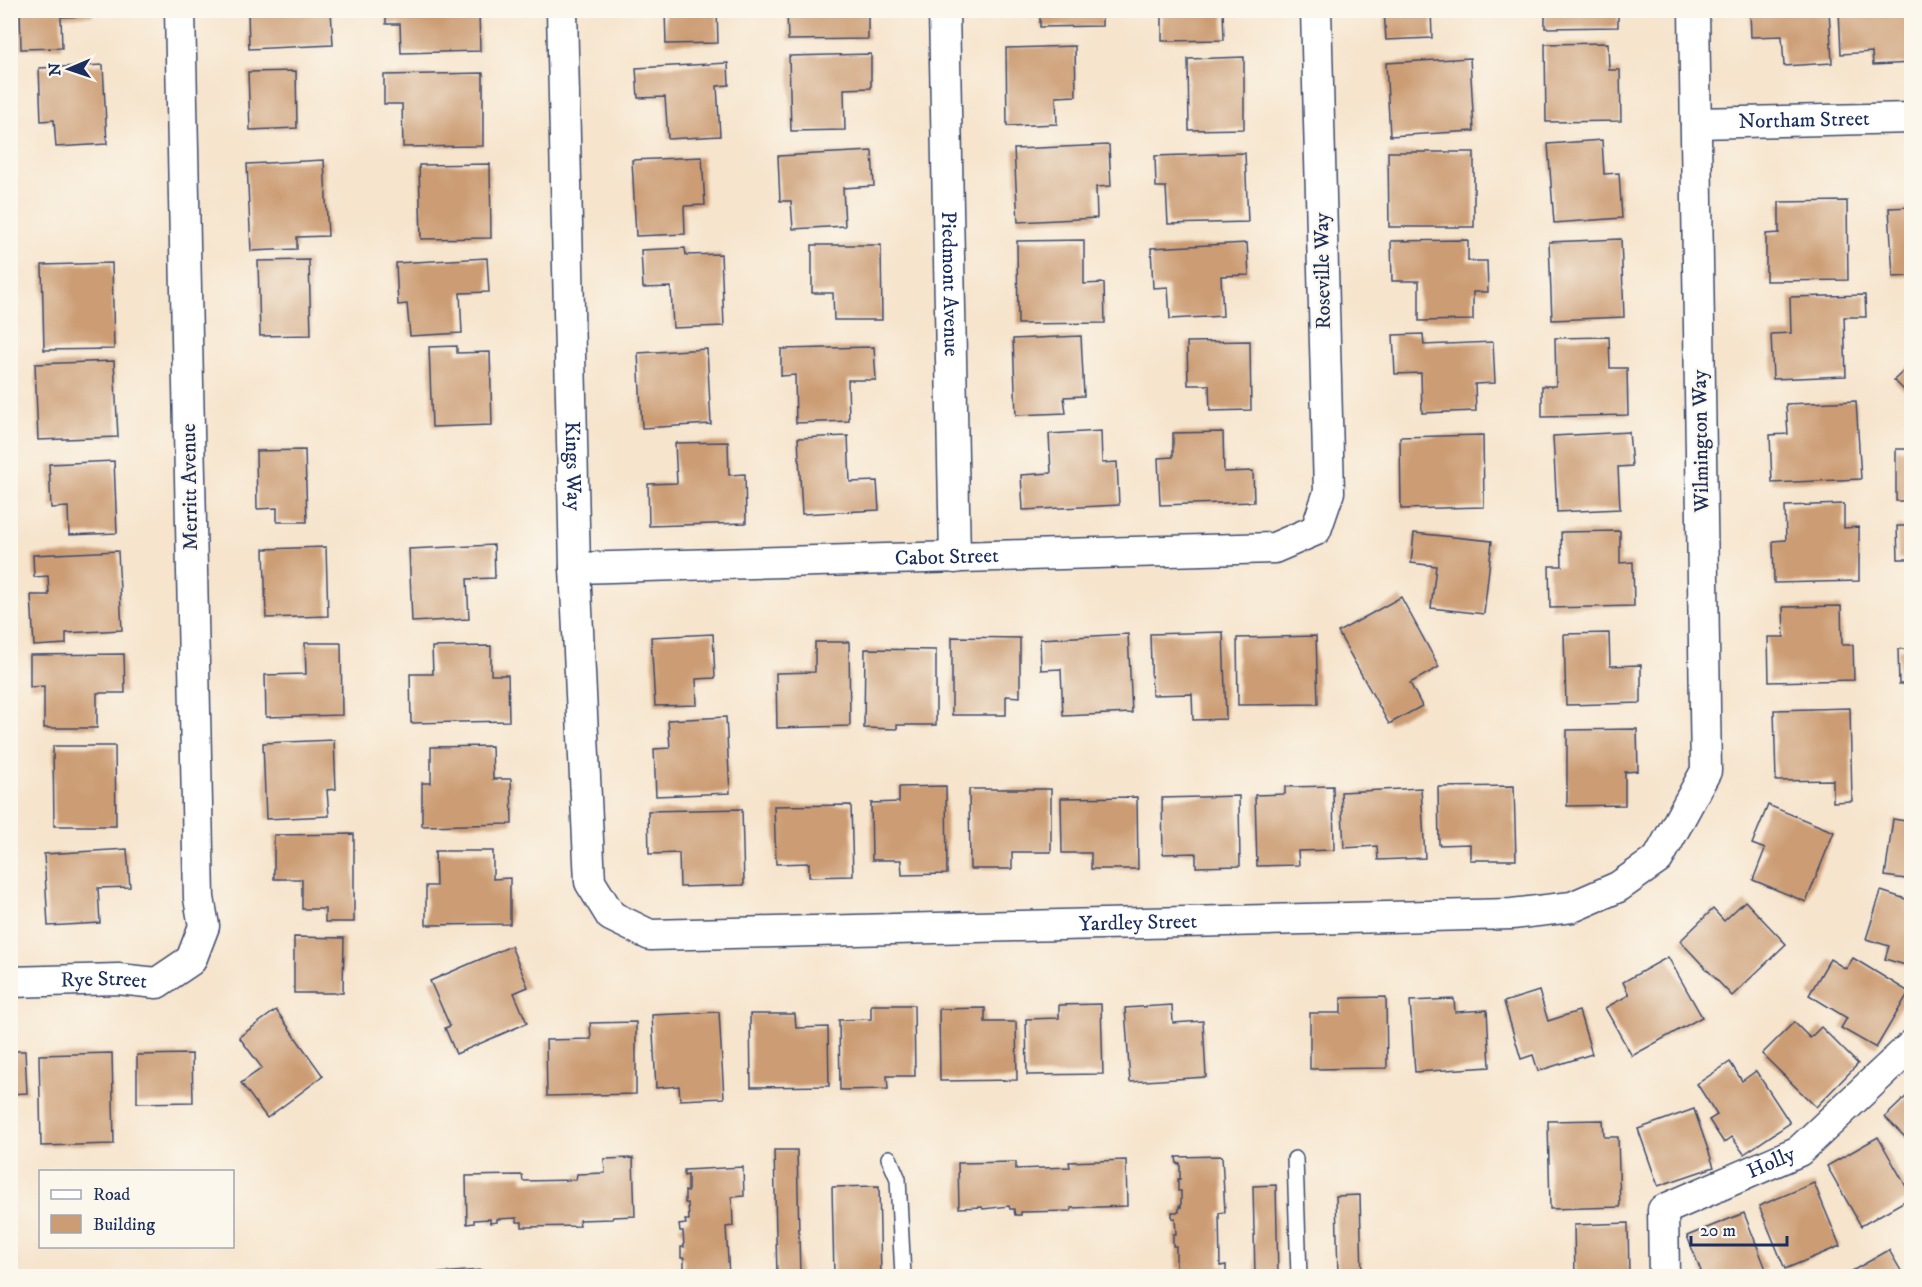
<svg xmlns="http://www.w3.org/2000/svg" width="1922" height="1287" font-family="'IM FELL DW Pica',serif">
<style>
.building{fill:#cc9d75}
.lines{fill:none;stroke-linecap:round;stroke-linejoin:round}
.service-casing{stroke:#3c4a6e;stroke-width:18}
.minor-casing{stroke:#3c4a6e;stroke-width:33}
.service{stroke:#fff;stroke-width:15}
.minor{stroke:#fff;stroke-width:30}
.labels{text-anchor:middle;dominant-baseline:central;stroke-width:4.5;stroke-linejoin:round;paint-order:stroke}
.street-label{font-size:21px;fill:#1b2f5e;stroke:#fbf7ec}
</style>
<rect width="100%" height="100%" fill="#fbf7ec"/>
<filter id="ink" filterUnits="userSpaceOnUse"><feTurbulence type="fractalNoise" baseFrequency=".0167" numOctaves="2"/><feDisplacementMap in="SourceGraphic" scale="12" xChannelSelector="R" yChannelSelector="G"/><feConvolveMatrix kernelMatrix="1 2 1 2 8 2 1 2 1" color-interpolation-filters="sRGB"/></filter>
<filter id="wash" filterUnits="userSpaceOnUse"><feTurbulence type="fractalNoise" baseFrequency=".008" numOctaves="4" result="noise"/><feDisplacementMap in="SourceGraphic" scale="24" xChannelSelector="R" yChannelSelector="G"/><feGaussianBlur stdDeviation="1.35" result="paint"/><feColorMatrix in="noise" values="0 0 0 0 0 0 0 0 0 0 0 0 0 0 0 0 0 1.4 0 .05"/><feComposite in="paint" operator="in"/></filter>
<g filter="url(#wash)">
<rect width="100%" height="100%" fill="#f6e4cc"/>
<g id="blocks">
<!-- building -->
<g class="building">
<path d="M 20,10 L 93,10 L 93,16 L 61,17 L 62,48 L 21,49 Z"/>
<path d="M 261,10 L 331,10 L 333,45 L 249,49 L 248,11 Z"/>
<path d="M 386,10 L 479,10 L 480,51 L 401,53 L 400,24 L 386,24 Z"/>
<path d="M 665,10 L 717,10 L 718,43 L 666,44 Z"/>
<path d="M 787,10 L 868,10 L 868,39 L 788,40 Z"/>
<path d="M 1040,10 L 1102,10 L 1102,26 L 1040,27 Z"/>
<path d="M 1162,10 L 1223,10 L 1224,40 L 1162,41 Z"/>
<path d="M 1384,10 L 1431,10 L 1432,38 L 1386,40 Z"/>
<path d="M 1545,10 L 1618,10 L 1618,27 L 1545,28 Z"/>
<path d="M 1750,10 L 1829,10 L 1832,63 L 1784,66 L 1782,36 L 1751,37 Z"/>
<path d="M 1839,10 L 1912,10 L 1912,63 L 1873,65 L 1872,52 L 1841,54 Z"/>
<path d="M 1608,43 L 1609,70 L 1620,70 L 1621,121 L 1546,122 L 1545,44 Z"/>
<path d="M 1075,46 L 1076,96 L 1056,97 L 1057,124 L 1007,126 L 1006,48 Z"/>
<path d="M 871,54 L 871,88 L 844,89 L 845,130 L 791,131 L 789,56 Z"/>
<path d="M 1244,57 L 1244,129 L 1189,130 L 1188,59 Z"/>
<path d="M 1470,58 L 1474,131 L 1390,136 L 1386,63 Z"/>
<path d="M 728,63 L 729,85 L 717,86 L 720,136 L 668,139 L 665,97 L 638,98 L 636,68 Z"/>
<path d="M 103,65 L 107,144 L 56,147 L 54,120 L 41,121 L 39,68 Z"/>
<path d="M 296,71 L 297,128 L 250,130 L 248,72 Z"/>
<path d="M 483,73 L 483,146 L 403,147 L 402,104 L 384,104 L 384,75 Z"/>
<path d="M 1602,140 L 1604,174 L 1619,173 L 1622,218 L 1554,223 L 1548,144 Z"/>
<path d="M 1109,145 L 1111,186 L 1096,187 L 1097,218 L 1018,222 L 1014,149 Z"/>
<path d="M 872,151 L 874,186 L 843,188 L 845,226 L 793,229 L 791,201 L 780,201 L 778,156 Z"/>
<path d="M 1388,152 L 1474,152 L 1474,227 L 1389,227 Z"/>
<path d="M 1245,153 L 1248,222 L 1168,224 L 1166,187 L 1156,187 L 1155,156 Z"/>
<path d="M 702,157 L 705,205 L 684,206 L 685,234 L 636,236 L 632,160 Z"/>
<path d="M 324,160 L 328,236 L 297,237 L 297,249 L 251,251 L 247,164 Z"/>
<path d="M 490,164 L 491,238 L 421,239 L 419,165 Z"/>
<path d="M 1847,201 L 1848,280 L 1766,281 L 1766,234 L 1779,233 L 1779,202 Z"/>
<path d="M 1912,207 L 1912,276 L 1893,277 L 1889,208 Z"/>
<path d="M 1621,239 L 1624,317 L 1552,320 L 1549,242 Z"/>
<path d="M 1084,240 L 1084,284 L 1104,283 L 1105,323 L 1018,324 L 1017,241 Z"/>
<path d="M 1468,240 L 1468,261 L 1487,261 L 1488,292 L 1473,292 L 1473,320 L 1419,321 L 1419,281 L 1392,281 L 1391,241 Z"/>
<path d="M 1247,243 L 1249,275 L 1221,276 L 1223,316 L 1170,319 L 1168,287 L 1153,288 L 1151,248 Z"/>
<path d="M 812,245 L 881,245 L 882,320 L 834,320 L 833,293 L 812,293 Z"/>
<path d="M 685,248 L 686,255 L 721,254 L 724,326 L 673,328 L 671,287 L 643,288 L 641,250 Z"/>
<path d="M 487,258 L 489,292 L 460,293 L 462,333 L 410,336 L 407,304 L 398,305 L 396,263 Z"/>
<path d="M 309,260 L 311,335 L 260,336 L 258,261 Z"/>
<path d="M 112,263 L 114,349 L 44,350 L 42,265 Z"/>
<path d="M 1865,295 L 1866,317 L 1844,317 L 1846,376 L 1773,379 L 1771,334 L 1791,333 L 1790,297 Z"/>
<path d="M 1423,334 L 1424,345 L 1493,342 L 1495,383 L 1475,384 L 1476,411 L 1422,413 L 1421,373 L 1395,374 L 1393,335 Z"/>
<path d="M 1081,336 L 1084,396 L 1064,397 L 1066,413 L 1016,415 L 1013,339 Z"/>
<path d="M 1609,337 L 1610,368 L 1627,368 L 1628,415 L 1542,417 L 1542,386 L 1556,386 L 1555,338 Z"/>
<path d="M 1250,341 L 1251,410 L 1210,411 L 1209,385 L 1188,385 L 1187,342 Z"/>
<path d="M 457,346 L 457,353 L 490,352 L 492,425 L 432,427 L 429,347 Z"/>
<path d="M 874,347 L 876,380 L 848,380 L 849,421 L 796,423 L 795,375 L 781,376 L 781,349 Z"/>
<path d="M 707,349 L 711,424 L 642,428 L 638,353 Z"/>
<path d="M 114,361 L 118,437 L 38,440 L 35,364 Z"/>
<path d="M 1912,363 L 1912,398 L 1894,380 Z"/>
<path d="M 1856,401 L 1861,479 L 1772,483 L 1770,435 L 1788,434 L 1786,404 Z"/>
<path d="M 1101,431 L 1102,463 L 1117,462 L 1119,505 L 1023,510 L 1021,475 L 1051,473 L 1049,434 Z"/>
<path d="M 1223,432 L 1224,472 L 1253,471 L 1254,502 L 1160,505 L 1158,458 L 1173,457 L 1173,433 Z"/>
<path d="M 1629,432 L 1632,466 L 1618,467 L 1620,509 L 1557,512 L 1553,436 Z"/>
<path d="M 1483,435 L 1484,507 L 1401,509 L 1400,437 Z"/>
<path d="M 848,436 L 850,482 L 877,481 L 879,510 L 802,514 L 798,438 Z"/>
<path d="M 728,442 L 729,475 L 745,474 L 746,523 L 649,526 L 648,484 L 677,483 L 675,443 Z"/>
<rect x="1896" y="449" width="16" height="52"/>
<path d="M 305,450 L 307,522 L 277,522 L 277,508 L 257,509 L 256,451 Z"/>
<path d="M 114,461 L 117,533 L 69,535 L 68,507 L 51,508 L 49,464 Z"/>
<path d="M 1844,504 L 1844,528 L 1859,527 L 1859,581 L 1774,583 L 1773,541 L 1786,540 L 1785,506 Z"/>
<path d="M 1897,526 L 1912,526 L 1912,559 L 1898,559 Z"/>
<path d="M 1620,531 L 1620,563 L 1633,562 L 1634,606 L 1550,608 L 1549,566 L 1562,566 L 1561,532 Z"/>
<path d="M 1414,533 L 1492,541 L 1484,614 L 1431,608 L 1436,566 L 1411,563 Z"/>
<path d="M 494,545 L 495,578 L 467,579 L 469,619 L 412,622 L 409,549 Z"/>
<path d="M 326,547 L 328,616 L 266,618 L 264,549 Z"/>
<path d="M 118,551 L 122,630 L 66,633 L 66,644 L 34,646 L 31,595 L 49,595 L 48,576 L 34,577 L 33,555 Z"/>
<path d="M 1401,597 L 1439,667 L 1410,683 L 1422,706 L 1389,724 L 1338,632 Z"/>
<path d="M 1841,606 L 1842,645 L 1853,645 L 1854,680 L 1769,682 L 1768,637 L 1784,637 L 1783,607 Z"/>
<path d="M 1223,632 L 1226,719 L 1193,720 L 1192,694 L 1152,695 L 1150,634 Z"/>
<path d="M 1609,633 L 1610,666 L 1641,665 L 1641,703 L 1566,705 L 1564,634 Z"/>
<path d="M 713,634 L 715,678 L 696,679 L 697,705 L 655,706 L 651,637 Z"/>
<path d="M 1128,634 L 1132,713 L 1063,716 L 1061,669 L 1041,670 L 1040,639 Z"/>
<path d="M 1316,636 L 1318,704 L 1238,705 L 1237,638 Z"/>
<path d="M 952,637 L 1020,638 L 1020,697 L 1006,696 L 1006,715 L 952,715 Z"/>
<path d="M 815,642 L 849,642 L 850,726 L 777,728 L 776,673 L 815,672 Z"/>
<path d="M 305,643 L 341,643 L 342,715 L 266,717 L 265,675 L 306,674 Z"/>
<path d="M 491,646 L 491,675 L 508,675 L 509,721 L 411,723 L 410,674 L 433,674 L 432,647 Z"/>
<path d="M 865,649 L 936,650 L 936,725 L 897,725 L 897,729 L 864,728 Z"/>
<path d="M 1898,649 L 1912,649 L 1912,684 L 1899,684 Z"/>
<path d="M 124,654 L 125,693 L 97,693 L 97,728 L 44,728 L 44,686 L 30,687 L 30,655 Z"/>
<path d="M 1850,708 L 1852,801 L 1833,802 L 1833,780 L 1776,781 L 1774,710 Z"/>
<path d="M 726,717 L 730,793 L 656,796 L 654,749 L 670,748 L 668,720 Z"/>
<path d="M 1637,729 L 1638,771 L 1625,772 L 1625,805 L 1567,806 L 1567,730 Z"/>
<path d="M 334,740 L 336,789 L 327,790 L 329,816 L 266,819 L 263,743 Z"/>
<path d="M 53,746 L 115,746 L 116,826 L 54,826 Z"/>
<path d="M 492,746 L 493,779 L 511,779 L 512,824 L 422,826 L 422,783 L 431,783 L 431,747 Z"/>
<path d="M 946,786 L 947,874 L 902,875 L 901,860 L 872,860 L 871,803 L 899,802 L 899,787 Z"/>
<path d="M 1333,786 L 1334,850 L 1298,851 L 1299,865 L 1257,866 L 1255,795 L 1285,794 L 1285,787 Z"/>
<path d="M 1514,786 L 1516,860 L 1470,860 L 1470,844 L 1439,845 L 1438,787 Z"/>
<path d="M 1421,788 L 1425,858 L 1378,860 L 1377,846 L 1344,848 L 1341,792 Z"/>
<path d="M 969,789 L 1051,789 L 1051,852 L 1012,852 L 1012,869 L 970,869 Z"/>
<path d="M 1239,796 L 1240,866 L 1196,867 L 1196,853 L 1163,854 L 1162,798 Z"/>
<path d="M 1137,797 L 1138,869 L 1091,869 L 1091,853 L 1062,853 L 1061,798 Z"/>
<path d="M 851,805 L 853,876 L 809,877 L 809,863 L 776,864 L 774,806 Z"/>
<path d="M 1768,805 L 1834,832 L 1806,902 L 1753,880 L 1765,849 L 1752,844 Z"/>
<path d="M 742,809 L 744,885 L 680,887 L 679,853 L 649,854 L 648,811 Z"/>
<path d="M 1893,819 L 1912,822 L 1912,880 L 1885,876 Z"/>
<path d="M 354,834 L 354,922 L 325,922 L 325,909 L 302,909 L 302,879 L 274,879 L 274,835 Z"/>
<path d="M 127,849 L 130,887 L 98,888 L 100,923 L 48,926 L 44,854 Z"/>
<path d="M 435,851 L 493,851 L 493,879 L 510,878 L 510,924 L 426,925 L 426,886 L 436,886 Z"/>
<path d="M 1881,891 L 1912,901 L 1912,967 L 1885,959 L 1889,946 L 1866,939 Z"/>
<path d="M 1745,901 L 1786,944 L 1732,996 L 1680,941 L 1713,909 L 1724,921 Z"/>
<path d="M 294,937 L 344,938 L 343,993 L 294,993 Z"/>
<path d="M 511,946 L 528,987 L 514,993 L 527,1023 L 456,1054 L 445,1028 L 450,1026 L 430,981 Z"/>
<path d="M 1668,957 L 1702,1017 L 1632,1056 L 1605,1008 L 1629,995 L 1623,982 Z"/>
<path d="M 1853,958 L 1909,992 L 1876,1048 L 1841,1028 L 1847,1018 L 1809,995 L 1830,959 L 1846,969 Z"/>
<path d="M 1539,991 L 1548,1021 L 1579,1011 L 1592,1054 L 1538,1071 L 1533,1055 L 1521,1059 L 1504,1002 Z"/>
<path d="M 1386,997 L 1387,1068 L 1310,1069 L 1310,1013 L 1341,1013 L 1341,998 Z"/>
<path d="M 1454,999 L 1455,1012 L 1487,1010 L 1490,1067 L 1415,1072 L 1410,1001 Z"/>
<path d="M 1101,1004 L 1103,1074 L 1027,1075 L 1026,1019 L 1059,1018 L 1059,1005 Z"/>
<path d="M 871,1005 L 914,1005 L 915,1076 L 887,1076 L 888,1089 L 840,1090 L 839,1020 L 871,1019 Z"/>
<path d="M 1172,1005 L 1173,1023 L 1203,1021 L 1206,1077 L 1130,1082 L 1125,1008 Z"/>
<path d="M 985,1008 L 985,1022 L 1016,1022 L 1017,1080 L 940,1081 L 939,1009 Z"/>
<path d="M 276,1010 L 323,1076 L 267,1118 L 241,1083 L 262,1068 L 239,1037 Z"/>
<path d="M 719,1012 L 724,1098 L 680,1100 L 679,1086 L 656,1088 L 652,1015 Z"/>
<path d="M 750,1014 L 795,1014 L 796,1028 L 828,1027 L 829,1086 L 751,1087 Z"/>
<path d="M 636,1022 L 636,1094 L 547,1096 L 546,1040 L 591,1039 L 590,1023 Z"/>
<path d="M 1794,1022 L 1810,1038 L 1821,1027 L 1858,1064 L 1816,1107 L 1762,1054 Z"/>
<path d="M 10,1051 L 25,1051 L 27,1093 L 10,1094 Z"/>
<path d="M 112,1053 L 114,1144 L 41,1146 L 39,1055 Z"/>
<path d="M 192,1054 L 193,1102 L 137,1103 L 137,1055 Z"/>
<path d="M 1730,1062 L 1742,1081 L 1756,1071 L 1790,1123 L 1744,1154 L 1732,1137 L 1724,1143 L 1709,1120 L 1717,1115 L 1697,1084 Z"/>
<path d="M 1912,1091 L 1912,1144 L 1885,1117 Z"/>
<path d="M 1694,1109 L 1714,1167 L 1658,1186 L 1638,1129 Z"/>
<path d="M 1603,1120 L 1604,1137 L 1618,1137 L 1620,1207 L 1550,1209 L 1548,1121 Z"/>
<path d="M 1878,1137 L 1912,1197 L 1861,1226 L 1827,1166 Z"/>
<path d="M 774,1150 L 797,1150 L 800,1276 L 777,1276 Z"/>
<path d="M 1222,1156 L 1225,1212 L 1219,1213 L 1220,1266 L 1226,1265 L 1226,1276 L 1183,1276 L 1183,1273 L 1180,1274 L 1180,1268 L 1176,1269 L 1176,1246 L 1173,1246 L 1173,1234 L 1176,1234 L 1175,1218 L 1172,1218 L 1172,1212 L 1179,1212 L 1179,1206 L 1181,1207 L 1181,1191 L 1178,1191 L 1178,1179 L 1180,1179 L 1180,1163 L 1177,1164 L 1176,1157 Z"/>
<path d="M 633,1158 L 635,1216 L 613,1217 L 612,1219 L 579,1220 L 580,1226 L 522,1227 L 522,1222 L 517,1222 L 517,1218 L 497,1219 L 497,1222 L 490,1223 L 490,1219 L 474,1220 L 474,1223 L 467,1224 L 466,1176 L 522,1175 L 523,1181 L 576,1180 L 577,1174 L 605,1173 L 604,1159 Z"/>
<path d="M 1126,1160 L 1127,1206 L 1071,1208 L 1071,1211 L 1021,1212 L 1021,1215 L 1015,1215 L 1014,1209 L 1010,1209 L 1009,1206 L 983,1209 L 982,1207 L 959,1208 L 958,1163 L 1016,1162 L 1016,1169 L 1070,1167 L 1069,1162 Z"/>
<path d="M 743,1167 L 744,1196 L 732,1197 L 733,1226 L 726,1227 L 729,1276 L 684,1276 L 684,1258 L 681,1258 L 681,1247 L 684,1247 L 683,1231 L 680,1231 L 679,1225 L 686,1224 L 685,1220 L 689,1220 L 688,1203 L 685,1203 L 685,1191 L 688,1192 L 688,1175 L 684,1176 L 684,1170 Z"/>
<path d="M 1814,1183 L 1840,1246 L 1785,1269 L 1759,1206 Z"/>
<path d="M 1276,1185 L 1278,1276 L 1255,1276 L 1253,1186 Z"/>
<path d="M 879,1186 L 881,1276 L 834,1276 L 832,1187 Z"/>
<path d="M 1360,1195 L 1362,1276 L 1338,1276 L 1336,1196 Z"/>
<path d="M 1744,1213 L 1766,1269 L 1758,1272 L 1760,1276 L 1703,1276 L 1687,1236 Z"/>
<path d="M 1628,1223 L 1629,1276 L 1575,1276 L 1574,1225 Z"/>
<path d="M 1889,1250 L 1904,1276 L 1846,1276 L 1845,1275 Z"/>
<path d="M 482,1270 L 483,1273 L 511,1272 L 511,1276 L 424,1276 L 424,1274 Z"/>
</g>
</g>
</g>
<g filter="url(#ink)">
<use href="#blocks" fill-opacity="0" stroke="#3c4a6e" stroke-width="1.5"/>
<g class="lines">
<!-- service casing -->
<g class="service-casing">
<g id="service">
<path d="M 889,1158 L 898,1179 L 903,1276"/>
<path d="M 1295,1159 L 1299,1276"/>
</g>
</g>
<!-- minor casing -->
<g class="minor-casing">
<g id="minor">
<path id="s1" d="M 562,10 L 575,568 L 590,882 L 611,916 L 650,935 L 1512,914 L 1572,907 L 1618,887 L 1658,859 L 1706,771 L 1694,10"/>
<path id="s2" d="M 944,10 L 955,558"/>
<path id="s3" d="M 1696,123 L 1912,118"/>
<path id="s4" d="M 575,568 L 1274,548 L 1316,530 L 1329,492 L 1316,10"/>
<path id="s5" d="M 10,982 L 118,979 L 157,983 L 191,960 L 204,926 L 199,898 L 180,10"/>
<path id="s6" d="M 1664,1276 L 1663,1210 L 1799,1151 L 1912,1045"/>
</g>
</g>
<!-- service -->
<use href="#service" class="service"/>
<!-- minor -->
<use href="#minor" class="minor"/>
</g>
</g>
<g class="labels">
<!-- street labels -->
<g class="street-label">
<text stroke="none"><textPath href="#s3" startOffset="108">Northam Street</textPath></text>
<text transform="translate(1323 271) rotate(-91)">Roseville Way</text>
<text stroke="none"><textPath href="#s2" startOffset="274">Piedmont Avenue</textPath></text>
<text transform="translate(1701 441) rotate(-91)">Wilmington Way</text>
<text stroke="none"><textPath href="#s1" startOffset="456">Kings Way</textPath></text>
<text transform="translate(190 487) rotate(-91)">Merritt Avenue</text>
<text stroke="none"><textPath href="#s4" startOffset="372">Cabot Street</textPath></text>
<text stroke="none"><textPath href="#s1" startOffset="1444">Yardley Street</textPath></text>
<text stroke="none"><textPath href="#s5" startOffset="94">Rye Street</textPath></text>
<text stroke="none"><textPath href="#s6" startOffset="184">Holly</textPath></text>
</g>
</g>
<!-- margin -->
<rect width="1922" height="1287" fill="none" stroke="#fbf7ec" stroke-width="36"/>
<!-- legend -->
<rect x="39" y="1170" width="195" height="78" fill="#fbf7ec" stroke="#a1a7b3" stroke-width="1.5"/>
<rect x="51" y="1190" width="30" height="9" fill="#ffffff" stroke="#a1a7b3" stroke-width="1.5"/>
<text x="93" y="1200" font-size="18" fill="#1b2f5e">Road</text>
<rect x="51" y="1215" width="30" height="18" fill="#cc9d75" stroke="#a1a7b3" stroke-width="1.5"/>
<text x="93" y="1230" font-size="18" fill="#1b2f5e">Building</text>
<!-- north arrow -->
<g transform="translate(69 69) rotate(268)" stroke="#fbf7ec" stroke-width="4.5" paint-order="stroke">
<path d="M0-4.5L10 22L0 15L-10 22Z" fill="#1b2f5e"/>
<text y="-9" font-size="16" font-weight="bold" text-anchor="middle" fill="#1b2f5e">N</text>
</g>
<!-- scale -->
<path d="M1691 1236v9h96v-9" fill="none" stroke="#1b2f5e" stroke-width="3"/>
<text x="1700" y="1236" font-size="18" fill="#1b2f5e" stroke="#fbf7ec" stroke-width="4.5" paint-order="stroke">20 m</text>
</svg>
